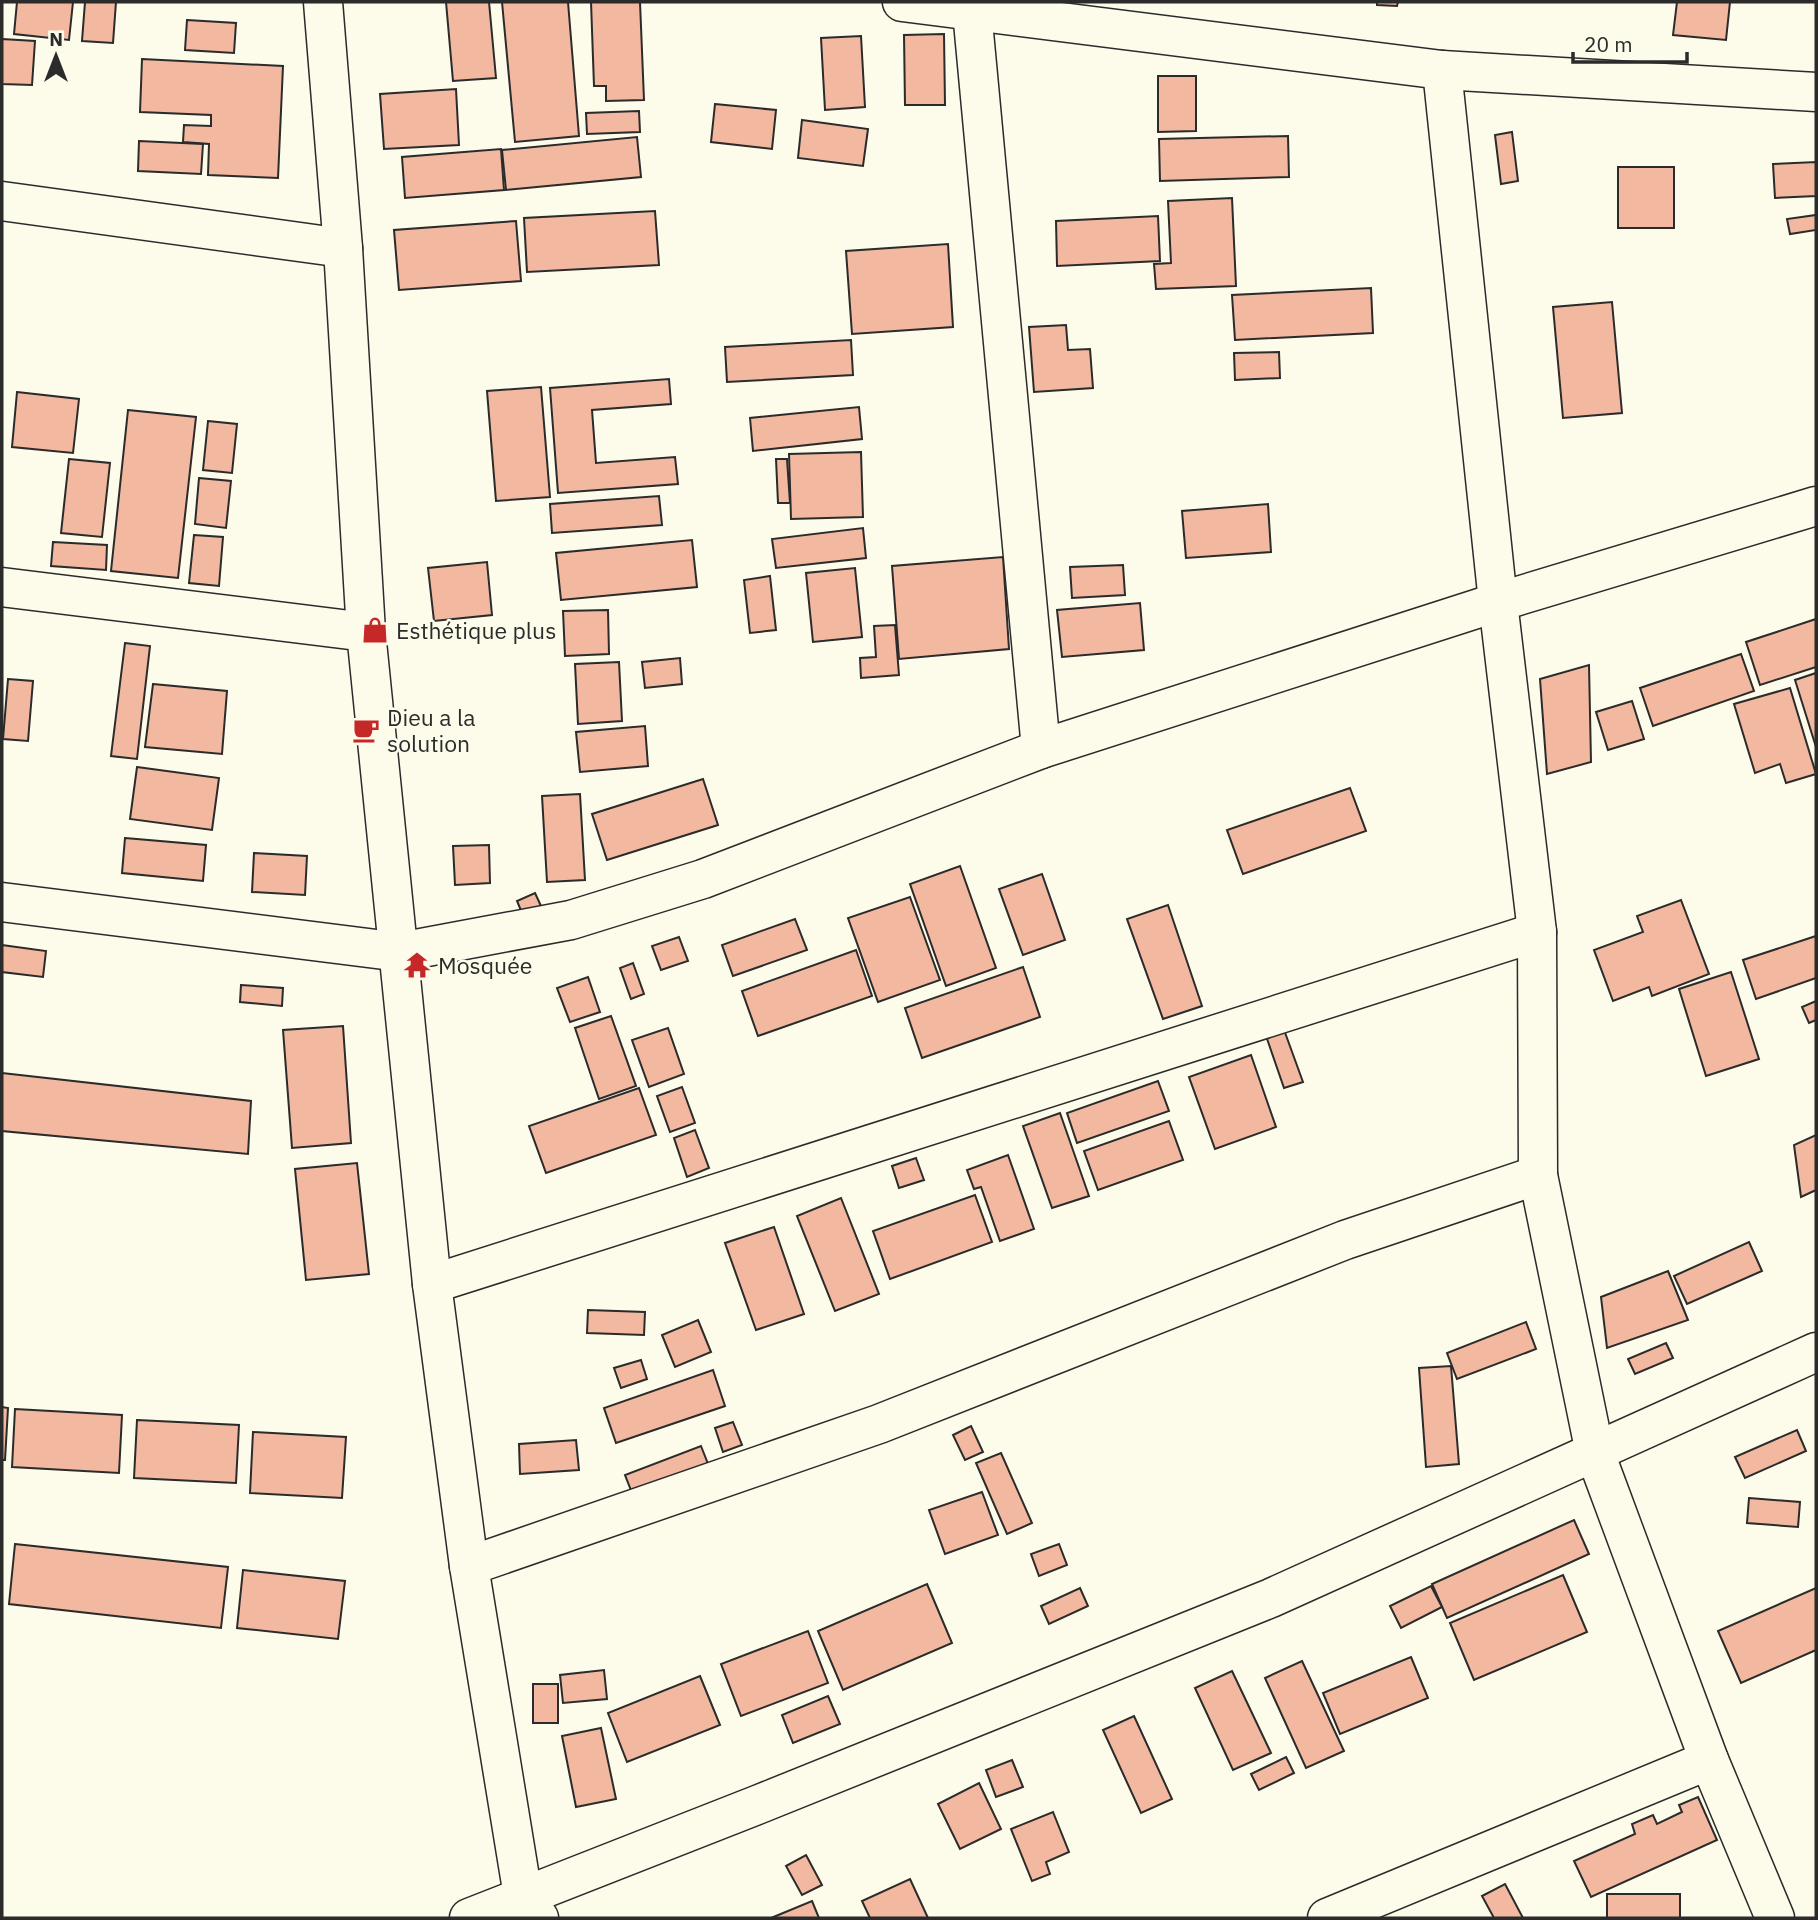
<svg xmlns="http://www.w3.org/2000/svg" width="1818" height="1920" font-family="'IBM Plex Sans',sans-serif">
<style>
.building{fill:#f2b8a0;stroke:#2b2b2b;stroke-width:2}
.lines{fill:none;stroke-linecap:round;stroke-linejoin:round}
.minor-casing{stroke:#2b2b2b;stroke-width:41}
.minor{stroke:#fdfbea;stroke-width:38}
.labels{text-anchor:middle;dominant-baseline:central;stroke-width:5;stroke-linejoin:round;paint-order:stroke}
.poi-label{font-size:23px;fill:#2b2b2b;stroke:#fdfbea;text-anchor:start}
</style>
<rect width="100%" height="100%" fill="#fdfbea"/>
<!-- building -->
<g class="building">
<path d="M 17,2 L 73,2 L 69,40 L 14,34 Z"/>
<path d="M 85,2 L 116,2 L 113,43 L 82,41 Z"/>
<path d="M 446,2 L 489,2 L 496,78 L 453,81 Z"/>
<path d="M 502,2 L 568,2 L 579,136 L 515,142 Z"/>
<path d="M 591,2 L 640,2 L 644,100 L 606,101 L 606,86 L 594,86 Z"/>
<path d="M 1377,2 L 1398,2 L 1397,6 L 1377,5 Z"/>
<path d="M 1677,2 L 1730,2 L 1726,40 L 1673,35 Z"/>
<path d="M 187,20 L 236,23 L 234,53 L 185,50 Z"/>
<path d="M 944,34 L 945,105 L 905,105 L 904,35 Z"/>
<path d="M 861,36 L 865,107 L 825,110 L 821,38 Z"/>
<path d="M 2,39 L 35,41 L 32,85 L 2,84 Z"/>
<path d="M 142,59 L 283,66 L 278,178 L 208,175 L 209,144 L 183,142 L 184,125 L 211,126 L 211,115 L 140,112 Z"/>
<path d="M 1158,76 L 1196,76 L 1196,131 L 1158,132 Z"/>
<path d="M 456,89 L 459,145 L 384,149 L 380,94 Z"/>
<path d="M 715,104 L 776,110 L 772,149 L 711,142 Z"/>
<path d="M 639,111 L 640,132 L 587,134 L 586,113 Z"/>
<path d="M 802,120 L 868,129 L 863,166 L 798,158 Z"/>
<path d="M 1512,132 L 1518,181 L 1501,184 L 1495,135 Z"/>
<path d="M 1288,136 L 1289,177 L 1160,181 L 1159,139 Z"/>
<path d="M 637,137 L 641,177 L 506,190 L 502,150 Z"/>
<path d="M 139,141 L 203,144 L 201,174 L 138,171 Z"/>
<path d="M 501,149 L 504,190 L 405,198 L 402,157 Z"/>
<path d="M 1816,162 L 1816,196 L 1775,198 L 1773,164 Z"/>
<rect x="1618" y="167" width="56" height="61"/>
<path d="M 1232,198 L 1236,286 L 1156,289 L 1154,264 L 1171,263 L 1168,201 Z"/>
<path d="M 655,211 L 659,265 L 527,272 L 524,218 Z"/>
<path d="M 1816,215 L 1816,230 L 1790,234 L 1787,219 Z"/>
<path d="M 1158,216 L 1160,261 L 1057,266 L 1056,221 Z"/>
<path d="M 516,221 L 521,281 L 399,290 L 394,230 Z"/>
<path d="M 948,244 L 953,327 L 852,334 L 846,251 Z"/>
<path d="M 1371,288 L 1373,333 L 1235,340 L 1232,295 Z"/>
<path d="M 1612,302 L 1622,413 L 1563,418 L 1553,307 Z"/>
<path d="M 1066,325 L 1068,350 L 1090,349 L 1093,388 L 1034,392 L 1029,327 Z"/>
<path d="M 851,340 L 853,375 L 727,382 L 725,347 Z"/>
<path d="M 1279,352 L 1280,378 L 1235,380 L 1234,353 Z"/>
<path d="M 669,379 L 671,404 L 592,410 L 596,463 L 675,457 L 678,484 L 558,493 L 550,388 Z"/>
<path d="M 541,387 L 550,497 L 496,501 L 487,391 Z"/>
<path d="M 17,392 L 79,399 L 73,453 L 12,447 Z"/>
<path d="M 859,407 L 862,439 L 753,451 L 750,418 Z"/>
<path d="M 128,410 L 196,417 L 178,578 L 111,571 Z"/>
<path d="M 208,421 L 237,424 L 232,473 L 203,470 Z"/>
<path d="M 861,452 L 863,517 L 791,519 L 789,454 Z"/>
<path d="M 69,459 L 110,463 L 102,537 L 61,533 Z"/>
<path d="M 776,459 L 787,459 L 790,503 L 778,503 Z"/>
<path d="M 199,478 L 231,481 L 226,528 L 195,524 Z"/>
<path d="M 659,496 L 662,525 L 552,533 L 550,504 Z"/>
<path d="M 1268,504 L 1271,552 L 1186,558 L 1182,511 Z"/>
<path d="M 863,528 L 866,558 L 776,568 L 772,539 Z"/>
<path d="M 194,535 L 223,537 L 219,586 L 189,583 Z"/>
<path d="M 692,540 L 697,587 L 561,600 L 556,553 Z"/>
<path d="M 53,542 L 107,545 L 106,570 L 51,566 Z"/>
<path d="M 1003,557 L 1009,649 L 899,659 L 892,566 Z"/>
<path d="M 487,562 L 492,615 L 434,621 L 428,568 Z"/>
<path d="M 1123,565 L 1125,595 L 1072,598 L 1070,567 Z"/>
<path d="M 855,568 L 862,637 L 813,642 L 806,573 Z"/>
<path d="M 770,576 L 776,630 L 750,633 L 744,580 Z"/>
<path d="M 1140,603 L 1144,650 L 1062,657 L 1057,610 Z"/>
<path d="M 608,610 L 609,654 L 565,656 L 563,611 Z"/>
<path d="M 1816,619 L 1816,667 L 1760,685 L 1746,642 Z"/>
<path d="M 895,625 L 899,675 L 861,678 L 860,658 L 876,657 L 874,626 Z"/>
<path d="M 125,643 L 150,646 L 137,759 L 111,756 Z"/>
<path d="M 1741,654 L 1754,691 L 1653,726 L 1640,688 Z"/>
<path d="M 680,658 L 682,684 L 645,688 L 642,662 Z"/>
<path d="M 619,662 L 622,721 L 578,724 L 575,664 Z"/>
<path d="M 1589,665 L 1591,762 L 1547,774 L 1540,679 Z"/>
<path d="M 1816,673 L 1816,747 L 1795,680 Z"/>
<path d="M 8,679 L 33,681 L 28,741 L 3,739 Z"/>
<path d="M 153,684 L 227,691 L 222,754 L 145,747 Z"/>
<path d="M 1790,688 L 1816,774 L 1786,783 L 1780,764 L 1755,773 L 1734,704 Z"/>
<path d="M 1632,701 L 1644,739 L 1608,750 L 1596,712 Z"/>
<path d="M 645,726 L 648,766 L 580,772 L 576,732 Z"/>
<path d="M 137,767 L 219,778 L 212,830 L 130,819 Z"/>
<path d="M 703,779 L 718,825 L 607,860 L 592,814 Z"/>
<path d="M 1350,788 L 1366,831 L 1243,874 L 1227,830 Z"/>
<path d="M 580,794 L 585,880 L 547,882 L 542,796 Z"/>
<path d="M 125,838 L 206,845 L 203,881 L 122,873 Z"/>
<path d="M 489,845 L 490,883 L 455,885 L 453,846 Z"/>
<path d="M 254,853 L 307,856 L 305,895 L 252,892 Z"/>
<path d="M 960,866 L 996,968 L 946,986 L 910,884 Z"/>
<path d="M 1042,874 L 1065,940 L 1023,955 L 999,889 Z"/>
<path d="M 535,893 L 541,906 L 522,913 L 517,901 Z"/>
<path d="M 910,897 L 940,980 L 878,1002 L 848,918 Z"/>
<path d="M 1681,900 L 1709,974 L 1652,996 L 1649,987 L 1613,1001 L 1594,950 L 1643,932 L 1637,916 Z"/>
<path d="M 1168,905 L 1202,1006 L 1163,1019 L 1127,919 Z"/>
<path d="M 795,919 L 807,950 L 733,976 L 722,945 Z"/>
<path d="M 1816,936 L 1816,978 L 1756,999 L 1743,960 Z"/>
<path d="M 679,937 L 688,961 L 661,970 L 652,946 Z"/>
<path d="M 2,945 L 46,951 L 43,977 L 2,972 Z"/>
<path d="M 856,950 L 872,996 L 758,1036 L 742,991 Z"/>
<path d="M 633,963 L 644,994 L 631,999 L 620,968 Z"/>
<path d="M 1023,967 L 1040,1017 L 922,1058 L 905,1008 Z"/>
<path d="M 1731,972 L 1759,1059 L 1706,1076 L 1679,989 Z"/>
<path d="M 588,977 L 600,1012 L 570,1022 L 557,988 Z"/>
<path d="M 241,985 L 283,988 L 282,1006 L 240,1002 Z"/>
<path d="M 1816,1001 L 1816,1020 L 1809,1023 L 1802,1007 Z"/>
<path d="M 611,1016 L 636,1086 L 599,1099 L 575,1028 Z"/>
<path d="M 343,1026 L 351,1143 L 292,1148 L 283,1030 Z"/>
<path d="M 1283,1027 L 1303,1082 L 1284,1088 L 1265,1033 Z"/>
<path d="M 668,1028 L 684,1074 L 649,1087 L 632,1040 Z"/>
<path d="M 1251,1055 L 1276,1127 L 1215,1149 L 1189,1077 Z"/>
<path d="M 2,1073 L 251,1101 L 248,1154 L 2,1131 Z"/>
<path d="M 1158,1081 L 1169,1111 L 1077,1143 L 1067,1113 Z"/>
<path d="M 682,1087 L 695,1123 L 670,1132 L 657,1096 Z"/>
<path d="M 639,1088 L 656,1135 L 546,1173 L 529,1126 Z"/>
<path d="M 1060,1113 L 1089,1196 L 1052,1208 L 1023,1126 Z"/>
<path d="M 1169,1121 L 1183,1160 L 1098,1190 L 1084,1151 Z"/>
<path d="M 695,1130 L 709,1168 L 687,1177 L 674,1138 Z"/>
<path d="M 1816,1135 L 1816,1190 L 1801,1197 L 1794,1145 Z"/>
<path d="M 1008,1155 L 1034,1229 L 1000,1241 L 981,1187 L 974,1189 L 967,1170 Z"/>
<path d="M 916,1158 L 924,1180 L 899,1188 L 892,1166 Z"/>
<path d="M 357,1163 L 369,1274 L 306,1280 L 295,1169 Z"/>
<path d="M 975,1195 L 992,1242 L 890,1279 L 873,1231 Z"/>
<path d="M 841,1198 L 879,1294 L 835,1311 L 797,1216 Z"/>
<path d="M 774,1227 L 804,1314 L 756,1330 L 725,1243 Z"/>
<path d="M 1749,1242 L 1762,1271 L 1687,1304 L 1674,1276 Z"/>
<path d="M 1668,1271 L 1688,1320 L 1607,1348 L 1601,1297 Z"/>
<path d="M 588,1310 L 645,1312 L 644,1335 L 587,1333 Z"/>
<path d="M 698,1320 L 711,1352 L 675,1367 L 662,1335 Z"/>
<path d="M 1526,1322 L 1536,1349 L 1457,1379 L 1447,1353 Z"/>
<path d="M 1666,1343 L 1673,1358 L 1635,1374 L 1628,1359 Z"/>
<path d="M 641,1360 L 647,1379 L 621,1388 L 614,1368 Z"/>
<path d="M 1451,1366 L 1459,1464 L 1426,1467 L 1419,1368 Z"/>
<path d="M 713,1370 L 725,1406 L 616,1443 L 604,1408 Z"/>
<path d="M 2,1407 L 8,1408 L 5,1460 L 2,1460 Z"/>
<path d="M 15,1409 L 122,1415 L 119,1473 L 12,1467 Z"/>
<path d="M 137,1420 L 239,1425 L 236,1483 L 134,1478 Z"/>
<path d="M 733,1422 L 742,1445 L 723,1452 L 715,1428 Z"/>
<path d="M 971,1426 L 983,1452 L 965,1460 L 953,1435 Z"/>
<path d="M 1797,1430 L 1806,1451 L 1745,1478 L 1735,1457 Z"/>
<path d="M 253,1432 L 346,1437 L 342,1498 L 250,1493 Z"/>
<path d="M 576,1440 L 579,1470 L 520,1474 L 519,1444 Z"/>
<path d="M 701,1446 L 710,1469 L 634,1498 L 625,1475 Z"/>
<path d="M 1001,1453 L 1032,1523 L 1007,1534 L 976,1463 Z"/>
<path d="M 982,1492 L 998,1535 L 945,1554 L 929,1510 Z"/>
<path d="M 1749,1498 L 1800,1502 L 1798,1527 L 1747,1523 Z"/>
<path d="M 1574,1520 L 1589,1554 L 1447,1618 L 1432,1584 Z"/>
<path d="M 15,1544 L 228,1567 L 221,1628 L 9,1604 Z"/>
<path d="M 1059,1544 L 1067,1565 L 1039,1576 L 1031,1554 Z"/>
<path d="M 243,1570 L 345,1581 L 338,1639 L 237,1628 Z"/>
<path d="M 1563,1575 L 1587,1632 L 1474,1680 L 1450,1623 Z"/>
<path d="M 927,1584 L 952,1643 L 843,1690 L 818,1631 Z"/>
<path d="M 1431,1586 L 1442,1607 L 1401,1628 L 1390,1606 Z"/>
<path d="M 1080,1588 L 1088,1606 L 1049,1624 L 1041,1606 Z"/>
<path d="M 1816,1588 L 1816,1650 L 1741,1683 L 1718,1631 Z"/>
<path d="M 808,1631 L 828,1683 L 741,1716 L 721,1664 Z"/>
<path d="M 1411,1657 L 1428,1698 L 1340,1734 L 1323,1693 Z"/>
<path d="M 1302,1661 L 1344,1751 L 1306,1768 L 1265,1678 Z"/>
<path d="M 604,1670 L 607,1699 L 563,1703 L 560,1675 Z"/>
<path d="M 1232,1671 L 1271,1753 L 1233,1770 L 1195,1688 Z"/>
<path d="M 700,1676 L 720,1725 L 627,1762 L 608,1713 Z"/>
<rect x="533" y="1684" width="25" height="39"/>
<path d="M 828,1696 L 840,1724 L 793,1743 L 782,1715 Z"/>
<path d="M 1134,1716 L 1172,1799 L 1141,1813 L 1103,1730 Z"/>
<path d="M 601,1728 L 616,1799 L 576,1807 L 562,1736 Z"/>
<path d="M 1286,1757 L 1294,1773 L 1259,1790 L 1251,1774 Z"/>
<path d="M 1012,1760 L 1023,1787 L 996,1797 L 986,1770 Z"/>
<path d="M 979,1783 L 1001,1829 L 960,1849 L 938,1804 Z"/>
<path d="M 1698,1797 L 1717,1840 L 1591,1897 L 1574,1861 L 1635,1834 L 1632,1824 L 1653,1815 L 1657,1824 L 1682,1812 L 1679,1805 Z"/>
<path d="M 1053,1812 L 1069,1852 L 1046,1862 L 1050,1874 L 1032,1881 L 1011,1829 Z"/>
<path d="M 806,1855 L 822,1885 L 802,1895 L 786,1866 Z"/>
<path d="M 910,1879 L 928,1918 L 870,1918 L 862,1901 Z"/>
<path d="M 1505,1884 L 1523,1918 L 1494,1918 L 1482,1896 Z"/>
<rect x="1607" y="1894" width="73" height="24"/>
<path d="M 812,1901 L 819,1918 L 771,1918 Z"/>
</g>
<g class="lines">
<!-- minor casing -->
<g class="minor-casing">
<g id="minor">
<path d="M 323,2 L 343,248 L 366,632 L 432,1284 L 469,1566 L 523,1896 L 539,1918"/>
<path d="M 902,2 L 1442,70 L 1816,92"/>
<path d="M 972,11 L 1041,749"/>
<path d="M 1442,70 L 1498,602 L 1537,932 L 1538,1175 L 1595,1453 L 1709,1760 L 1775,1918"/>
<path d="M 2,201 L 343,248"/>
<path d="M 2,587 L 366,632"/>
<path d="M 2,902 L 400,952 L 571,920 L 703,879 L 1041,749 L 1498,602 L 1816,506"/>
<path d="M 432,1284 L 1537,932"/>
<path d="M 469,1566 L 879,1424 L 1345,1240 L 1538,1175"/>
<path d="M 469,1918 L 757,1805 L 1271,1598 L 1816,1352"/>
<path d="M 1327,1918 L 1709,1760"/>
</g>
</g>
<!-- minor -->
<use href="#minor" class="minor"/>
</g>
<!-- icons -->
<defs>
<g id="shop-bare" transform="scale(2.1)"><path d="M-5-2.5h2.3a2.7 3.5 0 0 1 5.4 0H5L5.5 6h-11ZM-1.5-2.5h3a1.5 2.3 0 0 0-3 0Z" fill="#c62828" stroke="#fdfbea" stroke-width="2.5" paint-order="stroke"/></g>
<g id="cafe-bare" transform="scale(2.1)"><path d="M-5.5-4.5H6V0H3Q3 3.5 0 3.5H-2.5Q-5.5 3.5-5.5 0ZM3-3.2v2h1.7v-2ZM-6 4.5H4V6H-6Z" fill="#c62828" stroke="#fdfbea" stroke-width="2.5" paint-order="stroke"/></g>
<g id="temple-bare" transform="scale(2.1)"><path d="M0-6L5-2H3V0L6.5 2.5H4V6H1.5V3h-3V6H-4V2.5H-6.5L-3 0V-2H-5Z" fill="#c62828" stroke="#fdfbea" stroke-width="2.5" paint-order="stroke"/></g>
</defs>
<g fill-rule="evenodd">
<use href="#shop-bare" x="375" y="630"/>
<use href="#cafe-bare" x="366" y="730"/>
<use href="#temple-bare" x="417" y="965"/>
</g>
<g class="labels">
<!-- poi labels -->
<g class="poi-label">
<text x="396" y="630">Esthétique plus</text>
<text x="387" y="717">Dieu a la<tspan x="387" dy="26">solution</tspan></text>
<text x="438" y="965">Mosquée</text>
</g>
</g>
<!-- border -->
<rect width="1818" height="1920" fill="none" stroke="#2b2b2b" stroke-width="7"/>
<!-- north arrow -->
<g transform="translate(56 56)" stroke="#fdfbea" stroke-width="5" paint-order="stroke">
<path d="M0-5L12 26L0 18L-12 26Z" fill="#2b2b2b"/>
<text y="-10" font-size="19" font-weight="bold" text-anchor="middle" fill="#2b2b2b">N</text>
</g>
<!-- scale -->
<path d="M1573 52v10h114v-10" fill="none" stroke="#2b2b2b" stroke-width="3.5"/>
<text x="1584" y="52" font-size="21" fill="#2b2b2b" stroke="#fdfbea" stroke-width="5" paint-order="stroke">20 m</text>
</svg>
